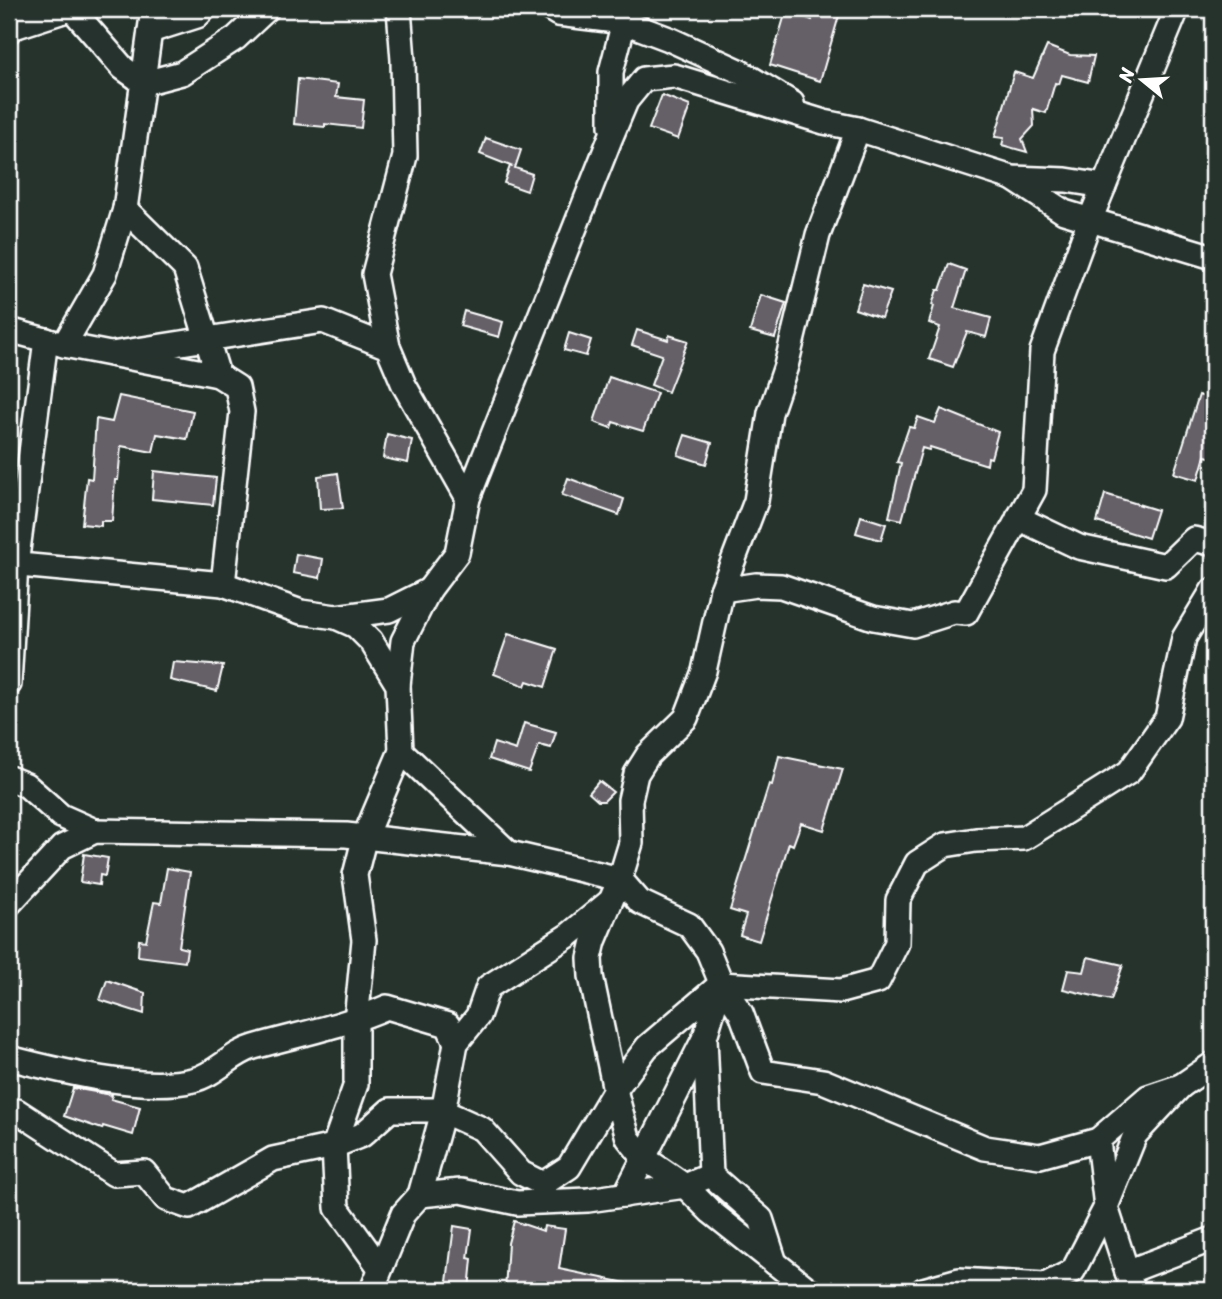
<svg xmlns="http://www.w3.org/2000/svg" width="1222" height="1299" font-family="Sriracha,sans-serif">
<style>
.building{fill:#655f67;stroke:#fff;stroke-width:2}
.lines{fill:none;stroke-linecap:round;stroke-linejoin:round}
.street-casing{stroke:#fff;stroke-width:28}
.street{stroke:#26332d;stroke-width:23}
</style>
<rect width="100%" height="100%" fill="#26332d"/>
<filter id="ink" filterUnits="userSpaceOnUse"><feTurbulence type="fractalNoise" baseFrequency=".0143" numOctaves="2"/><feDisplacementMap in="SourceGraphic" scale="14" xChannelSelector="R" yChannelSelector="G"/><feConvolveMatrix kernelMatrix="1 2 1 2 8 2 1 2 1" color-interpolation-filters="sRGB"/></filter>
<g filter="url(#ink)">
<!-- building -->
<g class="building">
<path d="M 815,9 L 841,9 L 820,81 L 770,65 L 786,11 L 812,20 Z"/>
<path d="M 1047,46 L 1070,55 L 1094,56 L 1088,82 L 1062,75 L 1059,84 L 1055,83 L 1046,113 L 1033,109 L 1034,126 L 1022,139 L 1027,152 L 1002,145 L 1004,138 L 995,137 L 1014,72 L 1033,78 Z"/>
<path d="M 298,79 L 338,84 L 336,97 L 364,100 L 361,128 L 325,124 L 325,127 L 294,124 Z"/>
<path d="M 662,95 L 690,106 L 678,139 L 649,129 Z"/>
<path d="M 486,138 L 521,150 L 515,168 L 532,174 L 527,191 L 504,183 L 510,166 L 513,167 L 480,154 Z"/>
<path d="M 949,264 L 966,270 L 954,308 L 991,318 L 986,337 L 967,332 L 953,367 L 929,359 L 940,327 L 929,323 L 934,306 L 932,305 L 937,290 L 940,290 Z"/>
<path d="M 863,284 L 891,292 L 881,318 L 855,309 Z"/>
<path d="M 761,295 L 786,303 L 775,338 L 750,331 Z"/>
<path d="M 464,311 L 503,322 L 499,337 L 460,326 Z"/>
<path d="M 637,330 L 668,340 L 669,335 L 688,341 L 668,392 L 651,385 L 662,355 L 632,345 Z"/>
<path d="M 569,333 L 591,340 L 586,356 L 564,350 Z"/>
<path d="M 609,377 L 657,393 L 643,431 L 613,422 L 611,428 L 594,422 Z"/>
<path d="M 1199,395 L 1213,400 L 1213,458 L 1205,456 L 1198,480 L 1174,473 Z"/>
<path d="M 119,396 L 193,411 L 187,439 L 157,434 L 153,452 L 121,446 L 118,480 L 115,480 L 112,521 L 101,521 L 101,526 L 82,524 L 87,478 L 92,479 L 96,419 L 112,422 Z"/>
<path d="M 941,409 L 998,432 L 991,458 L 988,457 L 987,465 L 930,447 L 929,450 L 922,448 L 902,520 L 889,517 L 901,463 L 897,462 L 909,427 L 914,428 L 918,417 L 935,423 Z"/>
<path d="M 387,434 L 412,440 L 408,463 L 383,458 Z"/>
<path d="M 685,435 L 712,443 L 706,464 L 678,455 Z"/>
<path d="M 154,471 L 216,478 L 213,505 L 152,499 Z"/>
<path d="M 338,473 L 343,508 L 320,509 L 318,476 Z"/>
<path d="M 568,478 L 624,499 L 619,515 L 562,495 Z"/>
<path d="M 1105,494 L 1157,510 L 1148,538 L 1097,522 Z"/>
<path d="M 861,516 L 886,524 L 881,540 L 856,533 Z"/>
<path d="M 296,554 L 323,559 L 320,578 L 293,573 Z"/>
<path d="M 508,634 L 557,649 L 545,687 L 527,681 L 525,686 L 494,674 Z"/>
<path d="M 173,662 L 223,666 L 217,691 L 170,680 Z"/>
<path d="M 524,723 L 556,732 L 551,748 L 539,745 L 529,772 L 489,759 L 494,743 L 516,750 Z"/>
<path d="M 779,756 L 843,769 L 824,830 L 801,823 L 793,845 L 789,843 L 759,941 L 740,935 L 746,915 L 730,910 L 769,784 L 772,785 Z"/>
<path d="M 599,781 L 613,792 L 604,801 L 598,801 L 589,793 Z"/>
<path d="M 84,854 L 108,858 L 105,876 L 100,875 L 99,885 L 80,882 Z"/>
<path d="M 167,868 L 190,872 L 179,947 L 187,949 L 185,962 L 138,956 L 139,940 L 146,941 L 154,902 L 161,903 Z"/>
<path d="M 1088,957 L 1123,965 L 1111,1000 L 1063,989 L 1068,970 L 1084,972 Z"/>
<path d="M 107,980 L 145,993 L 144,1014 L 100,1000 Z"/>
<path d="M 73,1088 L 112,1095 L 111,1099 L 140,1107 L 133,1135 L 103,1126 L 102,1129 L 64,1116 Z"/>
<path d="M 514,1221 L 543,1231 L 544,1226 L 565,1229 L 559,1269 L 626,1283 L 625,1290 L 505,1290 L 508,1243 Z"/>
<path d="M 454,1226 L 472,1229 L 468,1258 L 472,1259 L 469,1290 L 446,1290 Z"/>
</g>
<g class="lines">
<!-- street casing -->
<g class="street-casing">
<g id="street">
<path d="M 72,9 L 123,68 L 144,83 L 182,73 L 236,38 L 267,9"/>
<path d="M 550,9 L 558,14 L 624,22 L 669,39 L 739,71 L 792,103"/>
<path d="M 9,31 L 11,28 L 70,9"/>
<path d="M 150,31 L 197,16 L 204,9"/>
<path d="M 611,126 L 611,72 L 624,22"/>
<path d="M 1012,178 L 1064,212 L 1213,257"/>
<path d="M 125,209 L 185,268 L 218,375"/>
<path d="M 9,330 L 64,345 L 218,375 L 237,387 L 242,412 L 223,584"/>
<path d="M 64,345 L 105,274 L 125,209 L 153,9"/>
<path d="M 388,347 L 374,274 L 405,156 L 403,60 L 399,9"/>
<path d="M 111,354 L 323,321 L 388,347 L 404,385 L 468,498"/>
<path d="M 1018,518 L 1079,547 L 1166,566 L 1194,539 L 1213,544"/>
<path d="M 9,564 L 223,584 L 301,612 L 336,617 L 356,626 L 371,641 L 398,685 L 401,751 L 509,853 L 620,879 L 640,902 L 689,925 L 708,951 L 722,985 L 741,1013 L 763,1072 L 823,1081 L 985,1148 L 1040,1156 L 1098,1140 L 1148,1097 L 1181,1086"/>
<path d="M 722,590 L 756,585 L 781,586 L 873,618 L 913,625 L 954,612 L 966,613 L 1034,490 L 1042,351 L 1090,220 L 1177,9"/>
<path d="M 336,617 L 389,610 L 429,590"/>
<path d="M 9,684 L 16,565 L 46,340"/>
<path d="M 398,685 L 403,641 L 429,590 L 457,553 L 468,498 L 610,139 L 626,101 L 644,79 L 674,76 L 824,122 L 858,129 L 1012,178 L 1066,180 L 1104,186"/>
<path d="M 9,778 L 26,785 L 61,816 L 95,831"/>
<path d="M 9,904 L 62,847 L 95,831 L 346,835 L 509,853"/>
<path d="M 721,984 L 705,1037 L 711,1175 L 761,1219 L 775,1263"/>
<path d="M 9,1058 C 60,1071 142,1092 193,1080 C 215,1075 232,1053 254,1047 C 299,1034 344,1026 387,1007 L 448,1025 L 456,1043"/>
<path d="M 9,1110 L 17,1111 L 114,1174 L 144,1172 L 166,1199 L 189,1207 L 273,1159 L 334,1146 L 362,1135 L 390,1110 L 440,1110 L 482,1129 L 521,1173 L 543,1184 L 569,1167 L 615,1090 L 647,1047 L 721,984 L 841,991 L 878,981 L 897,943 L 898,900 L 917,863 L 945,845 L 976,840 L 1024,838 L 1129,772 L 1167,718 L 1184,638 L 1213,590"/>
<path d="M 420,1195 L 443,1112 L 456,1043 L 478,1016 L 488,987 L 569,935 L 608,903"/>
<path d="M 625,1195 L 704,1039"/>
<path d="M 380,1268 L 337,1208 L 334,1146 L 356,1084 L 356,1021 L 364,940 L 355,875 L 365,836 L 401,751"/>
<path d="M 1127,1272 L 1213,1239"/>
<path d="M 372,1290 L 403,1214 L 420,1195 L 461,1191 L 517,1203 L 588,1200 L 685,1186 L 711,1175"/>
<path d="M 809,1290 L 711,1212 L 685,1186 L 644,1158 L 628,1138 L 615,1090 L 591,976 L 590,958 L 594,941 L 620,879 L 631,843 L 630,800 L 636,774 L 648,755 L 686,718 L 704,671 L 722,590 L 756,501 L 770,413 L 786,366 L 818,235 L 858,129"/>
<path d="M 923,1290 L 959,1280 L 1045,1285 L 1073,1271 L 1106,1207 L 1098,1140"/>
<path d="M 1133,1290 L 1106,1207 L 1135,1135 L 1181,1086 L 1213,1064"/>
</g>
</g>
<!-- street -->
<use href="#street" class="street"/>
</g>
</g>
<!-- margin -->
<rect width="1222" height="1299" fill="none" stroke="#26332d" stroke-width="35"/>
<rect x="18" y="18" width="1187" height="1264" fill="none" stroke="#fff" stroke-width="2.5" filter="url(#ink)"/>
<!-- north arrow -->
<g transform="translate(1142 80) rotate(288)" stroke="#26332d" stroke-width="5" paint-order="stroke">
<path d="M0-5L12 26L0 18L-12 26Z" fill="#ffffff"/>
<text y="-10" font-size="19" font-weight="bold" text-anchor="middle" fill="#ffffff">N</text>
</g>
</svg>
